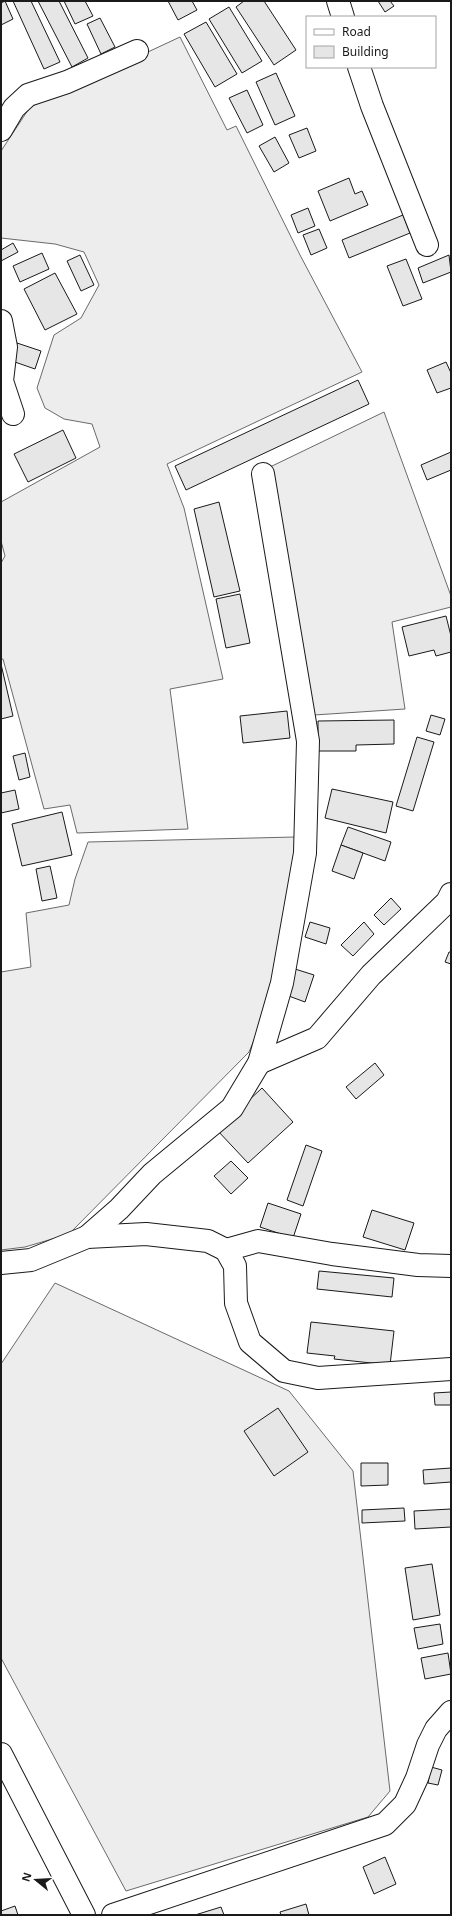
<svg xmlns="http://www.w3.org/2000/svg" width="452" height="1916" font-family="'Noto Sans',sans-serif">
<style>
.built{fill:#ededed;stroke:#6a6a6a}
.building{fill:#e6e6e6;stroke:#1a1a1a}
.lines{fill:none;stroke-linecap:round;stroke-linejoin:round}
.minor-casing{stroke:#1a1a1a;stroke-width:24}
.minor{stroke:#fff;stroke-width:22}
</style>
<rect width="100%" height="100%" fill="#fff"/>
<!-- built -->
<g class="built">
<path d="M 180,37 L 227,130 L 236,126 L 300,255 L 362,372 L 167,464 L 184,508 L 223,679 L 170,689 L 188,829 L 77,833 L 70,805 L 44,809 L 3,659 L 1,659 L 1,563 L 5,556 L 1,541 L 1,502 L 100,447 L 92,424 L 64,419 L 45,408 L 37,388 L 54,335 L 81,318 L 99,285 L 84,252 L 55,244 L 1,238 L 1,151 L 30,107 Z"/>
<path d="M 384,412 L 451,596 L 451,607 L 392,622 L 405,709 L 314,715 L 270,467 Z"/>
<path d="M 295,837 L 295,866 L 272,985 L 260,1026 L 249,1052 L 69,1234 L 25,1247 L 1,1250 L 1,972 L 31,967 L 26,913 L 69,905 L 75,879 L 88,842 Z"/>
<path d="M 55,1283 L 289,1391 L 353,1471 L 390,1791 L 368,1817 L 126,1891 L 1,1658 L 1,1364 Z"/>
</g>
<!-- building -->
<g class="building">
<path d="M 5,1 L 13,19 L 1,25 L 1,3 Z"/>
<path d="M 13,1 L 31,1 L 60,62 L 44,69 Z"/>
<path d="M 38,1 L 59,1 L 88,58 L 72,67 Z"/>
<path d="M 64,1 L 85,1 L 93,16 L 75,24 Z"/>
<path d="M 168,1 L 192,1 L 197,10 L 178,20 Z"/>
<path d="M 244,1 L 264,1 L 296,50 L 274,65 L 236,7 Z"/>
<path d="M 378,1 L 390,1 L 394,6 L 385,12 Z"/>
<path d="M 229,7 L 262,61 L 242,73 L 209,19 Z"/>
<path d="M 100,18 L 115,47 L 101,54 L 87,24 Z"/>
<path d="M 206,22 L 237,74 L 215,87 L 184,34 Z"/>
<path d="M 276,73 L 295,116 L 275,125 L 256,82 Z"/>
<path d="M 247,90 L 263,125 L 247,133 L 229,98 Z"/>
<path d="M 307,128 L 316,151 L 299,158 L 289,135 Z"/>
<path d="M 275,137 L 289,163 L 274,172 L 259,146 Z"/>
<path d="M 349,178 L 355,194 L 362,191 L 368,205 L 330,221 L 318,191 Z"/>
<path d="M 308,208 L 315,226 L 298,233 L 291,215 Z"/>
<path d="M 403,215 L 410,233 L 349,258 L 342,240 Z"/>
<path d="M 319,229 L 327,248 L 311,255 L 303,235 Z"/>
<path d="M 13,243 L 18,252 L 1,261 L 1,250 Z"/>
<path d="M 42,253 L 49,269 L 20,282 L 13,266 Z"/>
<path d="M 80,255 L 94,285 L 81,291 L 67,261 Z"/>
<path d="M 449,255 L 451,272 L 423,283 L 418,268 Z"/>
<path d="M 406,259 L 422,299 L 403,306 L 387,266 Z"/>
<path d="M 55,273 L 77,314 L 45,330 L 24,289 Z"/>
<path d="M 17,343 L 41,351 L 35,369 L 12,361 Z"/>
<path d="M 446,362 L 451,373 L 451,388 L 437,393 L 427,370 Z"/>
<path d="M 358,380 L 369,404 L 186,490 L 175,466 Z"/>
<path d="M 63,430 L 76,458 L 28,482 L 14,454 Z"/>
<path d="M 451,452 L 451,470 L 427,480 L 421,465 Z"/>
<path d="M 219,502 L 240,591 L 214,597 L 194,509 Z"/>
<path d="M 240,594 L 250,643 L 226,648 L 216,599 Z"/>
<path d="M 446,616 L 451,636 L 451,652 L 436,656 L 434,650 L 409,656 L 402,627 Z"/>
<path d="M 1,664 L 13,716 L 1,719 Z"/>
<path d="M 287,711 L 290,738 L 243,743 L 240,716 Z"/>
<path d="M 431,715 L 445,719 L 440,735 L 426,731 Z"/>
<path d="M 394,720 L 394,744 L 356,745 L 356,751 L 318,751 L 318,721 Z"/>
<path d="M 417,737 L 434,742 L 413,811 L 396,806 Z"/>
<path d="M 25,753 L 30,777 L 19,780 L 13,756 Z"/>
<path d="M 332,789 L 393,802 L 386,833 L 325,818 Z"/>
<path d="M 15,790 L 19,809 L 1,813 L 1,793 Z"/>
<path d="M 62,812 L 72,855 L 22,866 L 12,824 Z"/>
<path d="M 348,827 L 391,842 L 385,861 L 341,845 Z"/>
<path d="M 341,845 L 363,853 L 354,879 L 332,871 Z"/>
<path d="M 50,866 L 57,898 L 42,901 L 36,869 Z"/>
<path d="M 391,898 L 401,909 L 384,925 L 374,915 Z"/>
<path d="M 310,922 L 330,928 L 326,944 L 305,937 Z"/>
<path d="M 364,922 L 374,934 L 353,956 L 341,945 Z"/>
<path d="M 449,952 L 451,952 L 451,964 L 445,962 Z"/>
<path d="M 295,969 L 314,975 L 305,1002 L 286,995 Z"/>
<path d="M 375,1063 L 384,1075 L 356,1099 L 346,1087 Z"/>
<path d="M 262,1088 L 293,1122 L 248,1163 L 217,1130 Z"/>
<path d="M 306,1145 L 322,1151 L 303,1206 L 287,1200 Z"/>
<path d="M 231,1161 L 248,1178 L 231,1194 L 214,1176 Z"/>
<path d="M 268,1203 L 301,1214 L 293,1238 L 260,1227 Z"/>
<path d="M 372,1210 L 414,1223 L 405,1250 L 363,1237 Z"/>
<path d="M 319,1271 L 394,1278 L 392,1297 L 317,1289 Z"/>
<path d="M 311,1322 L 394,1331 L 390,1365 L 334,1359 L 335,1356 L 307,1353 Z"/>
<path d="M 451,1392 L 451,1405 L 435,1405 L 434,1393 Z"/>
<path d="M 278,1408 L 308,1452 L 274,1476 L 244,1431 Z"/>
<path d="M 361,1463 L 388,1463 L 388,1485 L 361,1486 Z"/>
<path d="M 451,1468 L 451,1482 L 424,1484 L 423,1470 Z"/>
<path d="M 404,1508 L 405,1521 L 362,1523 L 362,1510 Z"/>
<path d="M 451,1509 L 451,1527 L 415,1529 L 414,1511 Z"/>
<path d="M 432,1564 L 440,1615 L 413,1620 L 405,1568 Z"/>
<path d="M 440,1624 L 443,1644 L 418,1649 L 414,1628 Z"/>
<path d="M 448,1653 L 451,1674 L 425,1679 L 421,1658 Z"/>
<path d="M 431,1767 L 442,1770 L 438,1785 L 428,1783 Z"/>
<path d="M 385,1857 L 396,1884 L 374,1894 L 363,1867 Z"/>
<path d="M 306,1904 L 309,1915 L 281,1915 L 280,1912 Z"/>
<path d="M 15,1906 L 18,1915 L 1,1915 L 1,1911 Z"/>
<path d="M 221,1907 L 224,1915 L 195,1915 Z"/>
</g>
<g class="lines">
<!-- minor casing -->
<g class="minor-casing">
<g id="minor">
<path d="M 338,1 L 343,17"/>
<path d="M 359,67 L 372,106 L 427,245"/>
<path d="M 1,130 L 14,108 L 28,95 L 67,82 L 137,51"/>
<path d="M 1,321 L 6,347 L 2,381 L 13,414"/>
<path d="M 259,1063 L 317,1038 L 371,975 L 447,902 L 451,894"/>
<path d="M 87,1237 L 119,1209 L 152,1174 L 232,1108 L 259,1063 L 282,983 L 305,853 L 308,741 L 263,474"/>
<path d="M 226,1250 L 258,1241 L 332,1254 L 418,1265 L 451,1266"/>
<path d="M 1,1263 L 31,1260 L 87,1237 L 146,1234 L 208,1241 L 226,1250 L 235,1266 L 236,1303 L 250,1342 L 284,1371 L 318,1378 L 451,1369"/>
<path d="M 1,1754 L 84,1915"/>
<path d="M 113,1915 L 385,1824 L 405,1804 L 417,1778 L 428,1745 L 436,1729 L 451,1712"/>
</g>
</g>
<!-- minor -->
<use href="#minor" class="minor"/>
</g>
<!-- border -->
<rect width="452" height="1916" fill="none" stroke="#1a1a1a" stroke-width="4"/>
<!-- legend -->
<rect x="306" y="16" width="130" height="52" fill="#ffffff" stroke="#a3a3a3"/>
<rect x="314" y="29" width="20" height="6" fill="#ffffff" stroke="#a3a3a3"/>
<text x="342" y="36" font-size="12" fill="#1a1a1a">Road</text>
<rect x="314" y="46" width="20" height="12" fill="#e6e6e6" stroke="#a3a3a3"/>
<text x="342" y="56" font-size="12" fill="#1a1a1a">Building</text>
<!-- north arrow -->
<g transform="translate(36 1880) rotate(288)" stroke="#ffffff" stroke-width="3" paint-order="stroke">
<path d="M0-3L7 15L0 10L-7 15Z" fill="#1a1a1a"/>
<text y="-6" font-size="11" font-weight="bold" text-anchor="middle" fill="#1a1a1a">N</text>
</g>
</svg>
